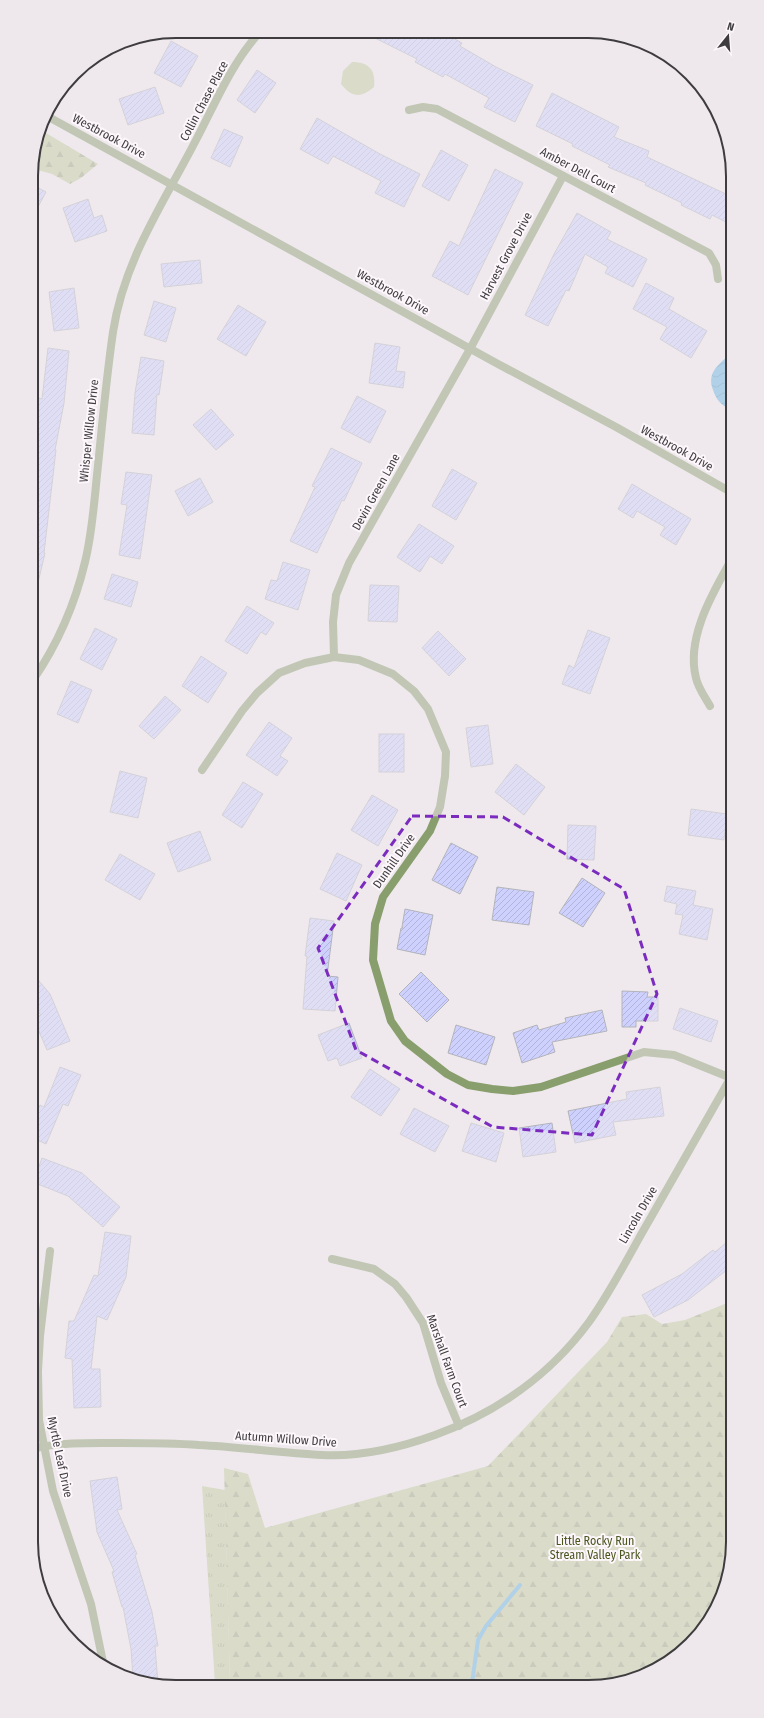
<svg xmlns="http://www.w3.org/2000/svg" width="764" height="1718" font-family="'Fira Sans Condensed',sans-serif">
<style>
.grass{fill:url(#grass-tufts)}
.forest{fill:url(#forest-firs)}
.park{fill:#c0cc9b}
.water{fill:url(#water-waves)}
.lines{fill:none;stroke-linecap:round;stroke-linejoin:round}
.stream{stroke:#64b3e1;stroke-width:4}
.building{fill:url(#building-hatch);stroke:#b3b4ba}
.street{stroke:#899e6d;stroke-width:8}
.marked{fill:none;stroke:#7b2cbf;stroke-width:3;stroke-dasharray:8 5;stroke-linejoin:round}
.labels{text-anchor:middle;dominant-baseline:central;stroke-width:4;stroke-linejoin:round;paint-order:stroke}
.street-label{font-size:12px;fill:#3e3c3e;stroke:#fdf7fc}
.park-label{font-size:12px;fill:#4b561f;stroke:#fdf7fc}
.rim{fill:none;stroke:#3e3c3e;stroke-width:2}
</style>
<defs>
<pattern id="grass-tufts" width="24" height="20" patternUnits="userSpaceOnUse"><rect width="24" height="20" fill="#c0cc9b"/><path d="M3 7l-1-3M5 7V3M7 7l1-3M15 17l-1-3M17 17v-4M19 17l1-3" fill="none" stroke="#9da780"/></pattern>
<pattern id="forest-firs" width="22" height="20" patternUnits="userSpaceOnUse"><rect width="22" height="20" fill="#c0cc9b"/><path d="M5 1l3.5 6h-7zM16 11l3.5 6h-7z" fill="#9da780"/></pattern>
<pattern id="water-waves" width="16" height="10" patternUnits="userSpaceOnUse"><rect width="16" height="10" fill="#64b3e1"/><path d="M0 5q4-4 8 0t8 0" fill="none" stroke="#5493b8"/></pattern>
<pattern id="building-hatch" width="6" height="6" patternUnits="userSpaceOnUse"><rect width="6" height="6" fill="#ced1fd"/><path d="M-1 1l2-2M0 6l6-6M5 7l2-2" fill="none" stroke="#b2b4da"/></pattern>
</defs>
<rect width="100%" height="100%" fill="#efe9ee"/>
<!-- grass -->
<path class="grass" d="M 202,1486 L 225,1490 L 230,1684 L 215,1684 Z"/>
<!-- forest -->
<g class="forest">
<path d="M 41,130 L 98,164 L 81,178 L 70,184 L 52,174 L 31,168 Z"/>
<path d="M 732,1301 L 733,1552 L 722,1598 L 697,1638 L 669,1663 L 626,1682 L 230,1684 L 224,1468 L 248,1474 L 265,1528 L 488,1466 L 607,1342 L 622,1317 L 646,1314 L 662,1324 L 685,1320 Z"/>
</g>
<!-- park -->
<path class="park" d="M 352,62 C 369,62 376,70 374,87 C 361,98 352,98 341,84 L 343,71 Z"/>
<!-- water -->
<path class="water" d="M 729,355 L 729,409 C 720,404 716,399 713,390 C 707,373 717,366 729,355 Z"/>
<g class="lines">
<!-- stream -->
<path class="stream" d="M 472,1683 L 478,1640 L 486,1626 L 520,1585"/>
</g>
<!-- building -->
<g class="building">
<path d="M 363,32 L 444,33 L 462,43 L 460,46 L 496,67 L 533,85 L 515,122 L 484,107 L 489,98 L 445,74 L 443,77 L 415,62 L 417,59 Z"/>
<path d="M 171,41 L 198,56 L 181,87 L 154,73 Z"/>
<path d="M 257,70 L 276,83 L 255,113 L 237,100 Z"/>
<path d="M 155,87 L 164,113 L 128,125 L 119,99 Z"/>
<path d="M 552,93 L 619,127 L 614,137 L 649,151 L 647,157 L 728,195 L 728,223 L 712,215 L 710,219 L 681,205 L 682,203 L 645,185 L 646,183 L 608,167 L 610,165 L 572,146 L 573,144 L 536,126 Z"/>
<path d="M 317,118 L 380,154 L 420,174 L 404,207 L 375,193 L 381,181 L 333,156 L 328,164 L 300,149 Z"/>
<path d="M 224,129 L 243,137 L 230,167 L 211,158 Z"/>
<path d="M 441,150 L 468,165 L 449,201 L 422,186 Z"/>
<path d="M 495,169 L 523,183 L 468,295 L 432,276 L 450,241 L 459,246 Z"/>
<path d="M 31,184 L 46,192 L 32,218 Z"/>
<path d="M 88,199 L 94,218 L 102,215 L 107,231 L 75,242 L 63,208 Z"/>
<path d="M 577,213 L 611,232 L 607,239 L 647,259 L 633,287 L 605,273 L 608,267 L 585,254 L 569,291 L 566,290 L 548,326 L 525,315 L 554,254 Z"/>
<path d="M 200,260 L 202,283 L 164,287 L 161,264 Z"/>
<path d="M 646,283 L 674,298 L 669,309 L 707,331 L 691,358 L 660,339 L 667,327 L 633,309 Z"/>
<path d="M 74,288 L 79,328 L 54,331 L 49,292 Z"/>
<path d="M 154,301 L 176,308 L 166,342 L 144,335 Z"/>
<path d="M 238,305 L 266,322 L 246,356 L 217,339 Z"/>
<path d="M 375,343 L 400,347 L 396,371 L 405,372 L 403,388 L 369,383 Z"/>
<path d="M 48,348 L 69,351 L 64,403 L 55,450 L 56,450 L 44,553 L 45,553 L 37,587 L 33,587 L 32,427 L 38,398 L 42,399 Z"/>
<path d="M 141,357 L 164,361 L 159,395 L 157,394 L 154,435 L 132,433 L 135,393 Z"/>
<path d="M 357,396 L 386,411 L 370,443 L 341,428 Z"/>
<path d="M 211,409 L 234,435 L 216,450 L 193,425 Z"/>
<path d="M 331,448 L 362,463 L 344,501 L 342,500 L 317,553 L 290,541 L 315,487 L 312,486 Z"/>
<path d="M 452,469 L 477,483 L 456,520 L 432,506 Z"/>
<path d="M 126,472 L 152,475 L 140,559 L 119,555 L 127,505 L 121,504 Z"/>
<path d="M 200,478 L 213,502 L 188,516 L 175,491 Z"/>
<path d="M 632,484 L 691,519 L 676,545 L 660,535 L 665,527 L 637,511 L 633,518 L 618,509 Z"/>
<path d="M 419,524 L 454,546 L 442,564 L 430,556 L 420,572 L 397,557 Z"/>
<path d="M 283,562 L 310,570 L 298,610 L 265,599 L 271,580 L 277,581 Z"/>
<path d="M 112,574 L 138,582 L 131,607 L 104,599 Z"/>
<path d="M 370,585 L 399,586 L 397,622 L 368,621 Z"/>
<path d="M 247,606 L 274,623 L 266,635 L 261,632 L 247,654 L 225,641 Z"/>
<path d="M 95,628 L 117,639 L 102,670 L 80,659 Z"/>
<path d="M 588,630 L 610,638 L 590,694 L 562,684 L 569,665 L 574,668 Z"/>
<path d="M 438,631 L 466,659 L 449,676 L 422,648 Z"/>
<path d="M 201,656 L 227,673 L 208,703 L 182,686 Z"/>
<path d="M 71,681 L 92,690 L 78,723 L 57,714 Z"/>
<path d="M 165,696 L 181,710 L 154,739 L 139,726 Z"/>
<path d="M 269,722 L 292,738 L 280,756 L 288,761 L 277,776 L 246,755 Z"/>
<path d="M 488,725 L 493,764 L 471,767 L 466,728 Z"/>
<rect x="379" y="734" width="25" height="38"/>
<path d="M 516,764 L 545,787 L 524,815 L 495,792 Z"/>
<path d="M 120,771 L 147,778 L 138,818 L 110,812 Z"/>
<path d="M 243,782 L 263,794 L 242,828 L 222,815 Z"/>
<path d="M 372,795 L 398,810 L 378,846 L 351,830 Z"/>
<path d="M 691,809 L 727,814 L 724,840 L 688,835 Z"/>
<path d="M 568,825 L 596,826 L 594,860 L 567,859 Z"/>
<path d="M 200,831 L 211,860 L 178,872 L 167,843 Z"/>
<path d="M 451,843 L 478,857 L 460,894 L 432,880 Z"/>
<path d="M 337,853 L 362,865 L 346,901 L 320,889 Z"/>
<path d="M 120,854 L 155,874 L 140,900 L 105,880 Z"/>
<path d="M 582,878 L 605,893 L 583,927 L 559,913 Z"/>
<path d="M 667,886 L 696,891 L 693,905 L 713,909 L 707,940 L 679,934 L 683,915 L 675,914 L 677,904 L 664,901 Z"/>
<path d="M 497,887 L 534,892 L 529,925 L 492,920 Z"/>
<path d="M 405,909 L 433,915 L 425,955 L 397,949 L 401,928 L 403,928 L 402,927 Z"/>
<path d="M 310,918 L 334,921 L 327,976 L 338,977 L 335,1011 L 303,1009 L 307,956 L 305,956 Z"/>
<path d="M 421,972 L 449,1000 L 427,1022 L 399,994 Z"/>
<path d="M 34,975 L 50,994 L 70,1041 L 47,1050 L 34,1020 L 34,1018 L 41,1015 L 34,1007 Z"/>
<path d="M 622,991 L 648,992 L 647,997 L 658,997 L 658,1021 L 636,1021 L 636,1027 L 622,1027 Z"/>
<path d="M 680,1008 L 718,1021 L 711,1042 L 673,1029 Z"/>
<path d="M 602,1010 L 607,1031 L 552,1042 L 555,1052 L 522,1063 L 513,1033 L 537,1025 L 539,1030 L 566,1022 L 565,1018 Z"/>
<path d="M 349,1023 L 362,1058 L 340,1066 L 337,1058 L 328,1061 L 318,1035 Z"/>
<path d="M 456,1025 L 495,1037 L 486,1065 L 448,1053 Z"/>
<path d="M 60,1067 L 81,1075 L 68,1106 L 63,1104 L 46,1144 L 35,1139 L 34,1118 L 40,1105 L 44,1107 Z"/>
<path d="M 370,1069 L 400,1089 L 381,1116 L 351,1097 Z"/>
<path d="M 660,1087 L 664,1116 L 613,1122 L 616,1135 L 575,1143 L 568,1111 L 627,1099 L 626,1092 Z"/>
<path d="M 414,1108 L 449,1126 L 435,1152 L 400,1134 Z"/>
<path d="M 471,1123 L 504,1133 L 496,1162 L 462,1151 Z"/>
<path d="M 552,1123 L 556,1152 L 523,1157 L 519,1128 Z"/>
<path d="M 42,1158 L 82,1173 L 120,1207 L 103,1227 L 68,1196 L 35,1183 L 35,1177 Z"/>
<path d="M 105,1232 L 131,1236 L 126,1277 L 107,1320 L 97,1316 L 91,1369 L 100,1369 L 101,1407 L 74,1408 L 72,1359 L 65,1358 L 69,1321 L 74,1321 L 94,1275 L 98,1276 Z"/>
<path d="M 732,1238 L 732,1266 L 688,1300 L 654,1317 L 642,1295 L 682,1274 L 713,1250 L 715,1252 Z"/>
<path d="M 117,1477 L 122,1509 L 117,1510 L 137,1554 L 135,1555 L 152,1612 L 158,1646 L 155,1646 L 158,1684 L 148,1684 L 133,1677 L 131,1649 L 123,1607 L 122,1607 L 112,1572 L 114,1571 L 97,1532 L 90,1481 Z"/>
</g>
<g class="lines">
<!-- street -->
<g class="street">
<path d="M 409,110 L 423,107 L 437,109 L 709,253 L 716,265 L 718,279"/>
<path d="M 45,115 L 498,364 L 616,427 L 729,491"/>
<path d="M 334,657 L 333,622 L 336,595 L 349,563 L 470,349 L 563,176"/>
<path d="M 33,680 C 57,645 75,604 85,562 C 92,534 94,504 97,475 C 102,427 106,380 113,332 C 124,260 163,204 196,140 C 215,104 232,62 260,32"/>
<path d="M 710,706 C 705,697 698,688 696,678 C 686,639 711,596 729,564"/>
<path d="M 202,770 L 242,711 L 257,693 L 279,673 L 305,663 L 334,657 L 359,660 L 393,674 L 414,691 L 428,709 L 446,752 L 445,776 L 440,807 L 430,831 L 383,897 L 375,924 L 373,960 L 391,1021 L 405,1041 L 447,1074 L 468,1085 L 492,1089 L 513,1091 L 541,1087 L 644,1052 L 674,1055 L 731,1078"/>
<path d="M 50,1251 L 40,1336 L 38,1371 L 39,1420 L 53,1491 L 91,1604 L 103,1662"/>
<path d="M 332,1259 L 374,1269 L 395,1284 L 406,1297 L 423,1323 L 441,1383 L 459,1426"/>
<path d="M 36,1448 C 62,1442 92,1443 119,1443 C 146,1443 172,1443 199,1445 C 240,1447 281,1453 322,1455 C 360,1457 399,1448 435,1435 C 496,1413 550,1375 589,1322 C 612,1290 630,1253 650,1219 C 677,1172 704,1125 731,1077"/>
</g>
</g>
<!-- marked area -->
<path d="M0 0H764V1718H0ZM 412,816 L 503,817 L 624,889 L 657,994 L 592,1135 L 493,1127 L 356,1050 L 318,948 Z" fill="#efe9ee" fill-opacity=".55" fill-rule="evenodd"/>
<path class="marked" d="M 412,816 L 503,817 L 624,889 L 657,994 L 592,1135 L 493,1127 L 356,1050 L 318,948 Z"/>
<g class="labels">
<!-- street labels -->
<g class="street-label">
<text transform="translate(204 101) rotate(-62)">Collin Chase Place</text>
<text transform="translate(109 136) rotate(28)">Westbrook Drive</text>
<text transform="translate(578 170) rotate(28)">Amber Dell Court</text>
<text transform="translate(506 256) rotate(-62)">Harvest Grove Drive</text>
<text transform="translate(393 292) rotate(29)">Westbrook Drive</text>
<text transform="translate(89 431) rotate(-84)">Whisper Willow Drive</text>
<text transform="translate(677 448) rotate(29)">Westbrook Drive</text>
<text transform="translate(376 492) rotate(-61)">Devin Green Lane</text>
<text transform="translate(394 861) rotate(-55)">Dunhill Drive</text>
<text transform="translate(638 1215) rotate(-60)">Lincoln Drive</text>
<text transform="translate(447 1361) rotate(70)">Marshall Farm Court</text>
<text transform="translate(286 1439) rotate(4)">Autumn Willow Drive</text>
<text transform="translate(60 1457) rotate(78)">Myrtle Leaf Drive</text>
</g>
<!-- park labels -->
<g class="park-label">
<text x="595" y="1541">Little Rocky Run<tspan x="595" dy="14">Stream Valley Park</tspan></text>
</g>
</g>
<!-- crop -->
<path d="M0 0H764V1718H0ZM176 38H588A138 138 0 0 1 726 176V1542A138 138 0 0 1 588 1680H176A138 138 0 0 1 38 1542V176A138 138 0 0 1 176 38Z" fill="#eee8ed" fill-rule="evenodd"/>
<path class="rim" d="M176 38H588A138 138 0 0 1 726 176V1542A138 138 0 0 1 588 1680H176A138 138 0 0 1 38 1542V176A138 138 0 0 1 176 38Z"/>
<!-- north arrow -->
<g transform="translate(728 36) rotate(17)" stroke="#fdf7fc" stroke-width="3" paint-order="stroke">
<path d="M0-3L7 15L0 10L-7 15Z" fill="#3e3c3e"/>
<text y="-6" font-size="11" font-weight="bold" text-anchor="middle" fill="#3e3c3e">N</text>
</g>
</svg>
